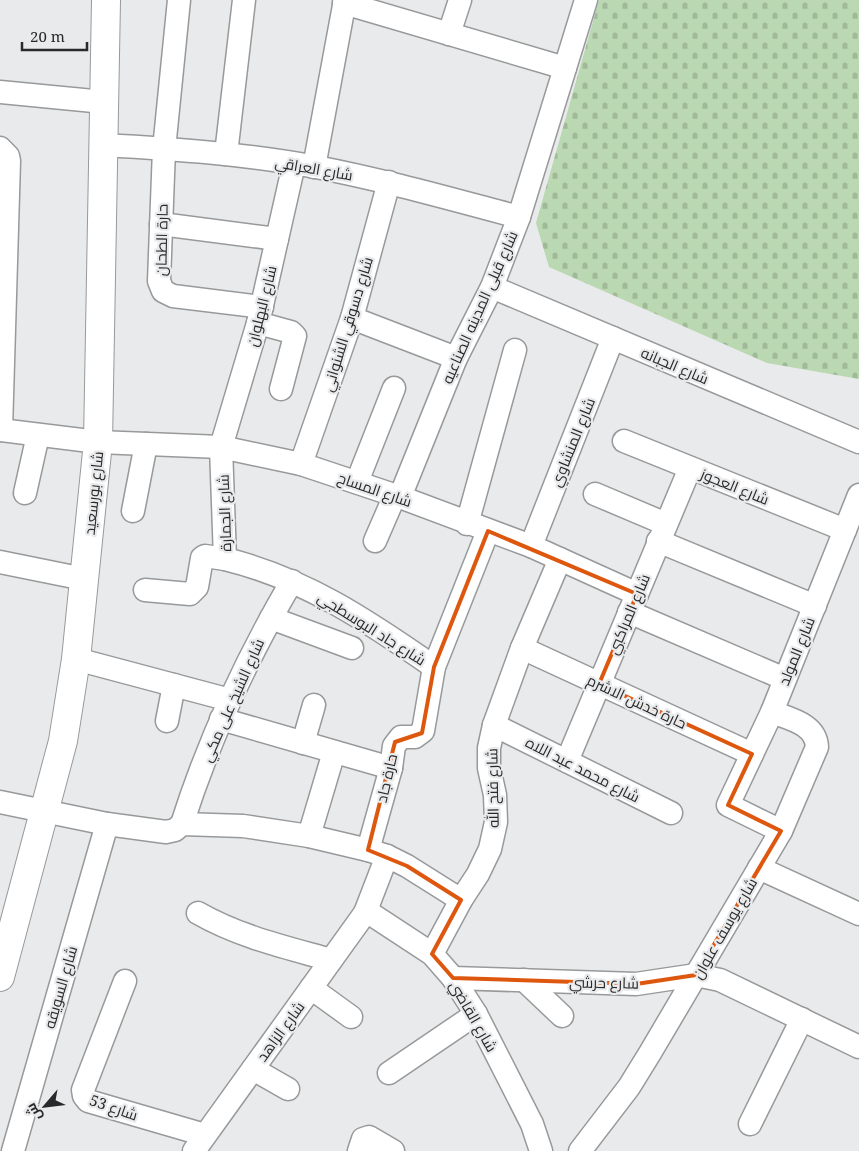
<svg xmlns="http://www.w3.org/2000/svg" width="859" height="1151" font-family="'Noto Serif',Cairo,serif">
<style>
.cemetery{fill:url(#cemetery-stones)}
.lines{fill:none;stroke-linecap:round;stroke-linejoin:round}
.minor-casing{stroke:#97999a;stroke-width:25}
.tertiary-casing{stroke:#97999a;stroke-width:30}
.minor{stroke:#fff;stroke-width:22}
.tertiary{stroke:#fff;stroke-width:28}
.marked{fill:none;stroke:#de570e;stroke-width:4;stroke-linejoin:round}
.labels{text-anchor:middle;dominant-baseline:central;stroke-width:4.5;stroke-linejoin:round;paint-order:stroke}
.street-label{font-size:15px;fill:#29292a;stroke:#e9eaec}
</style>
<defs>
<pattern id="cemetery-stones" width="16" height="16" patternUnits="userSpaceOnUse" patternTransform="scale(1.25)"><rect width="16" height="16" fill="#bad8b1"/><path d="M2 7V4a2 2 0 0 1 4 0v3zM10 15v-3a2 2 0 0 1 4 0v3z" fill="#a0b998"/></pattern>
</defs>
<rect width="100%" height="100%" fill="#e9eaec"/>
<!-- cemetery -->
<path class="cemetery" d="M 599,0 L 859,0 L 859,379 L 767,363 L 549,267 L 536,223 Z"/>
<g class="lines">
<!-- minor casing -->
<g class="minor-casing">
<g id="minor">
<path d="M 179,0 L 164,149 L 159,281 L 163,291 L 173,296 L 262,307"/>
<path d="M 344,3 L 565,68"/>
<path d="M 449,34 L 460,0"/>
<path d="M 0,92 L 104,102"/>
<path d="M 104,145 C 175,149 246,154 316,167 C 384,180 451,199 519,217"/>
<path d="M 0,148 L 8,156 L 9,161 L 1,430"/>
<path d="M 226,154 L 244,0"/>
<path d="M 314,167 L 345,0"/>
<path d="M 161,224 L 277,239"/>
<path d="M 492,287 L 859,442"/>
<path d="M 352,318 L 456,358"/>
<path d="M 258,323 L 291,332 L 295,336 L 281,389"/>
<path d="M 0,430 L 98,442 L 221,447 L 301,464 L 400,497 L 531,546 L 637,594"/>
<path d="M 624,441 L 845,530"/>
<path d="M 301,464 L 352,318 L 389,182"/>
<path d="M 357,482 L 394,388"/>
<path d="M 25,493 L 38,435"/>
<path d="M 595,494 L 666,524"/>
<path d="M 400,497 L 456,358 L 492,287 L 519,217 L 586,0"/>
<path d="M 133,511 L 146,444"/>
<path d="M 467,524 L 515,350"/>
<path d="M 375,541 L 395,495"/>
<path d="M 658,541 L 815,606"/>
<path d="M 531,546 L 613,338"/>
<path d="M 225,559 C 304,578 368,621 434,667"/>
<path d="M 0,562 L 84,579"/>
<path d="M 145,590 L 190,594 L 197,587 L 202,558 L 205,556 L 225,559 L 221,447 L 258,323 L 294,164"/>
<path d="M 629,612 L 785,679"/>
<path d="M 271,618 L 352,648"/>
<path d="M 522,648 L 752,754"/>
<path d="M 76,659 L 230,700"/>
<path d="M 221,719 L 391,768"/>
<path d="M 167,721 L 174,685"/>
<path d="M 494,725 L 671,813"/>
<path d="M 303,743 L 314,705"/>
<path d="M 567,761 L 690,468"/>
<path d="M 0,802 L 107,824 L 166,832 L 175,830 L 182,824 L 243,826 L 309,836 L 368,850 L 387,856 L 407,866 L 461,900"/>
<path d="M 182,824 C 209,739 247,658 292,581"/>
<path d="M 781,831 L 728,805 L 772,712 L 859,495"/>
<path d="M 309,836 L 334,752"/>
<path d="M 368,850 L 391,768 L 394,746 L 401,737 L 415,737 L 423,731 L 434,667 L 488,531"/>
<path d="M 759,868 L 859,914"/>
<path d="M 198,913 C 240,937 285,947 331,960"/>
<path d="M 365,913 L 387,856"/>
<path d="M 432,954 L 461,900 L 478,874 L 490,849 L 496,822 L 495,795 L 489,768 L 489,748 L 494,725 L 522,648 L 560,559"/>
<path d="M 453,978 L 636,984 L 696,975 L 720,980 L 859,1047"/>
<path d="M 524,980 L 562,1016"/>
<path d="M 125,981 L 83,1090 L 84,1096 L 88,1101 L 205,1135"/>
<path d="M 311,988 L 351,1017"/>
<path d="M 253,1069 L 288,1089"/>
<path d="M 389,1073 L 476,1014"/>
<path d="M 750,1124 L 802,1019"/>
<path d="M 13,1151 L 107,824"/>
<path d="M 194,1151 L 365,913 L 368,912 L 432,954 L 453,978 L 476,1014 L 532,1124 L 541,1151"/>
<path d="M 359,1151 L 363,1139 L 369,1137 L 393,1151"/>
<path d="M 580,1151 L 629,1087 L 650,1053 L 781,831 L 817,747 C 816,724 790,719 772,712"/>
</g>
</g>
<!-- tertiary casing -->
<g class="tertiary-casing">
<path id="tertiary" d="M 0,977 L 63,741 L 76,659 L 98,442 L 106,0"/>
</g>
<!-- minor -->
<use href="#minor" class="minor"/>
<!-- tertiary -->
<use href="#tertiary" class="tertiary"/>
</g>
<!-- marked area -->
<path class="marked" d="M 488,531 L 637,594 L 599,684 L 752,754 L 728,805 L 781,831 L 696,975 L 636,984 L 453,978 L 432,954 L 461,900 L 407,866 L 368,850 L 395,742 L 422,733 L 434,667 Z"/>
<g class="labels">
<!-- street labels -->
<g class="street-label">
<text transform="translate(314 168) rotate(10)">شارع العراقي</text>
<text transform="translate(161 240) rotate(-89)">حارة الطحان</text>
<text transform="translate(261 306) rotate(-76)">شارع البهلوان</text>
<text transform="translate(479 307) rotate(-66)">شارع قبلى المدينه الصناعيه</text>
<text transform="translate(347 324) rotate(-73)">شارع دسوقي الشنواني</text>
<text transform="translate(675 365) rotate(23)">شارع الجبانه</text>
<text transform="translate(572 442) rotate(-68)">شارع المنشاوي</text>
<text transform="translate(735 486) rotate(22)">شارع العجوز</text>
<text transform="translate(375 489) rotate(19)">شارع المساح</text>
<text transform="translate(93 493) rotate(-84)">شارع بورسعيد</text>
<text transform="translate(224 513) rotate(-92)">شارع الجمارة</text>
<text transform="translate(628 614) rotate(-67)">شارع المراكبي</text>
<text transform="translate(372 628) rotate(32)">شارع جاد البوسطجي</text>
<text transform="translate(796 651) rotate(-68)">شارع المولد</text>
<text transform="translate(232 700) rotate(-66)">شارع الشيخ على مكي</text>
<text transform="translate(637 701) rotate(25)">حارة خدش الاشرم</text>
<text transform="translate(583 769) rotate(27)">شارع محمد عبد اللاه</text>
<text transform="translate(386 778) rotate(-77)">حارة جاد</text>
<text transform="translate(492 788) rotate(-91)">شارع فتح الله</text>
<text transform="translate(724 928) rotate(-60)">شارع يوسف علوان</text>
<text transform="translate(604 982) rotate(1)">شارع حرشي</text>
<text transform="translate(60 987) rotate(-74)">شارع السويقه</text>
<text transform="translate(474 1016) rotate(60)">شارع القاضي</text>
<text transform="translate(280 1031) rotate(-54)">شارع الزاهد</text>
<text transform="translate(114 1107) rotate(19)">شارع 53</text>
</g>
</g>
<!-- north arrow -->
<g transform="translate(45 1106) rotate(242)" stroke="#e9eaec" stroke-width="4" paint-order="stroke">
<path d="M0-4L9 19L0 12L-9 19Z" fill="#29292a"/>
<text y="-8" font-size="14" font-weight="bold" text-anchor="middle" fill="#29292a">ش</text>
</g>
<!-- scale -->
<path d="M22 42v8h65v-8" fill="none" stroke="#29292a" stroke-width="2.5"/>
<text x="30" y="42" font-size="15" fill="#29292a" stroke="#e9eaec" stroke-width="4" paint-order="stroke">20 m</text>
</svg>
